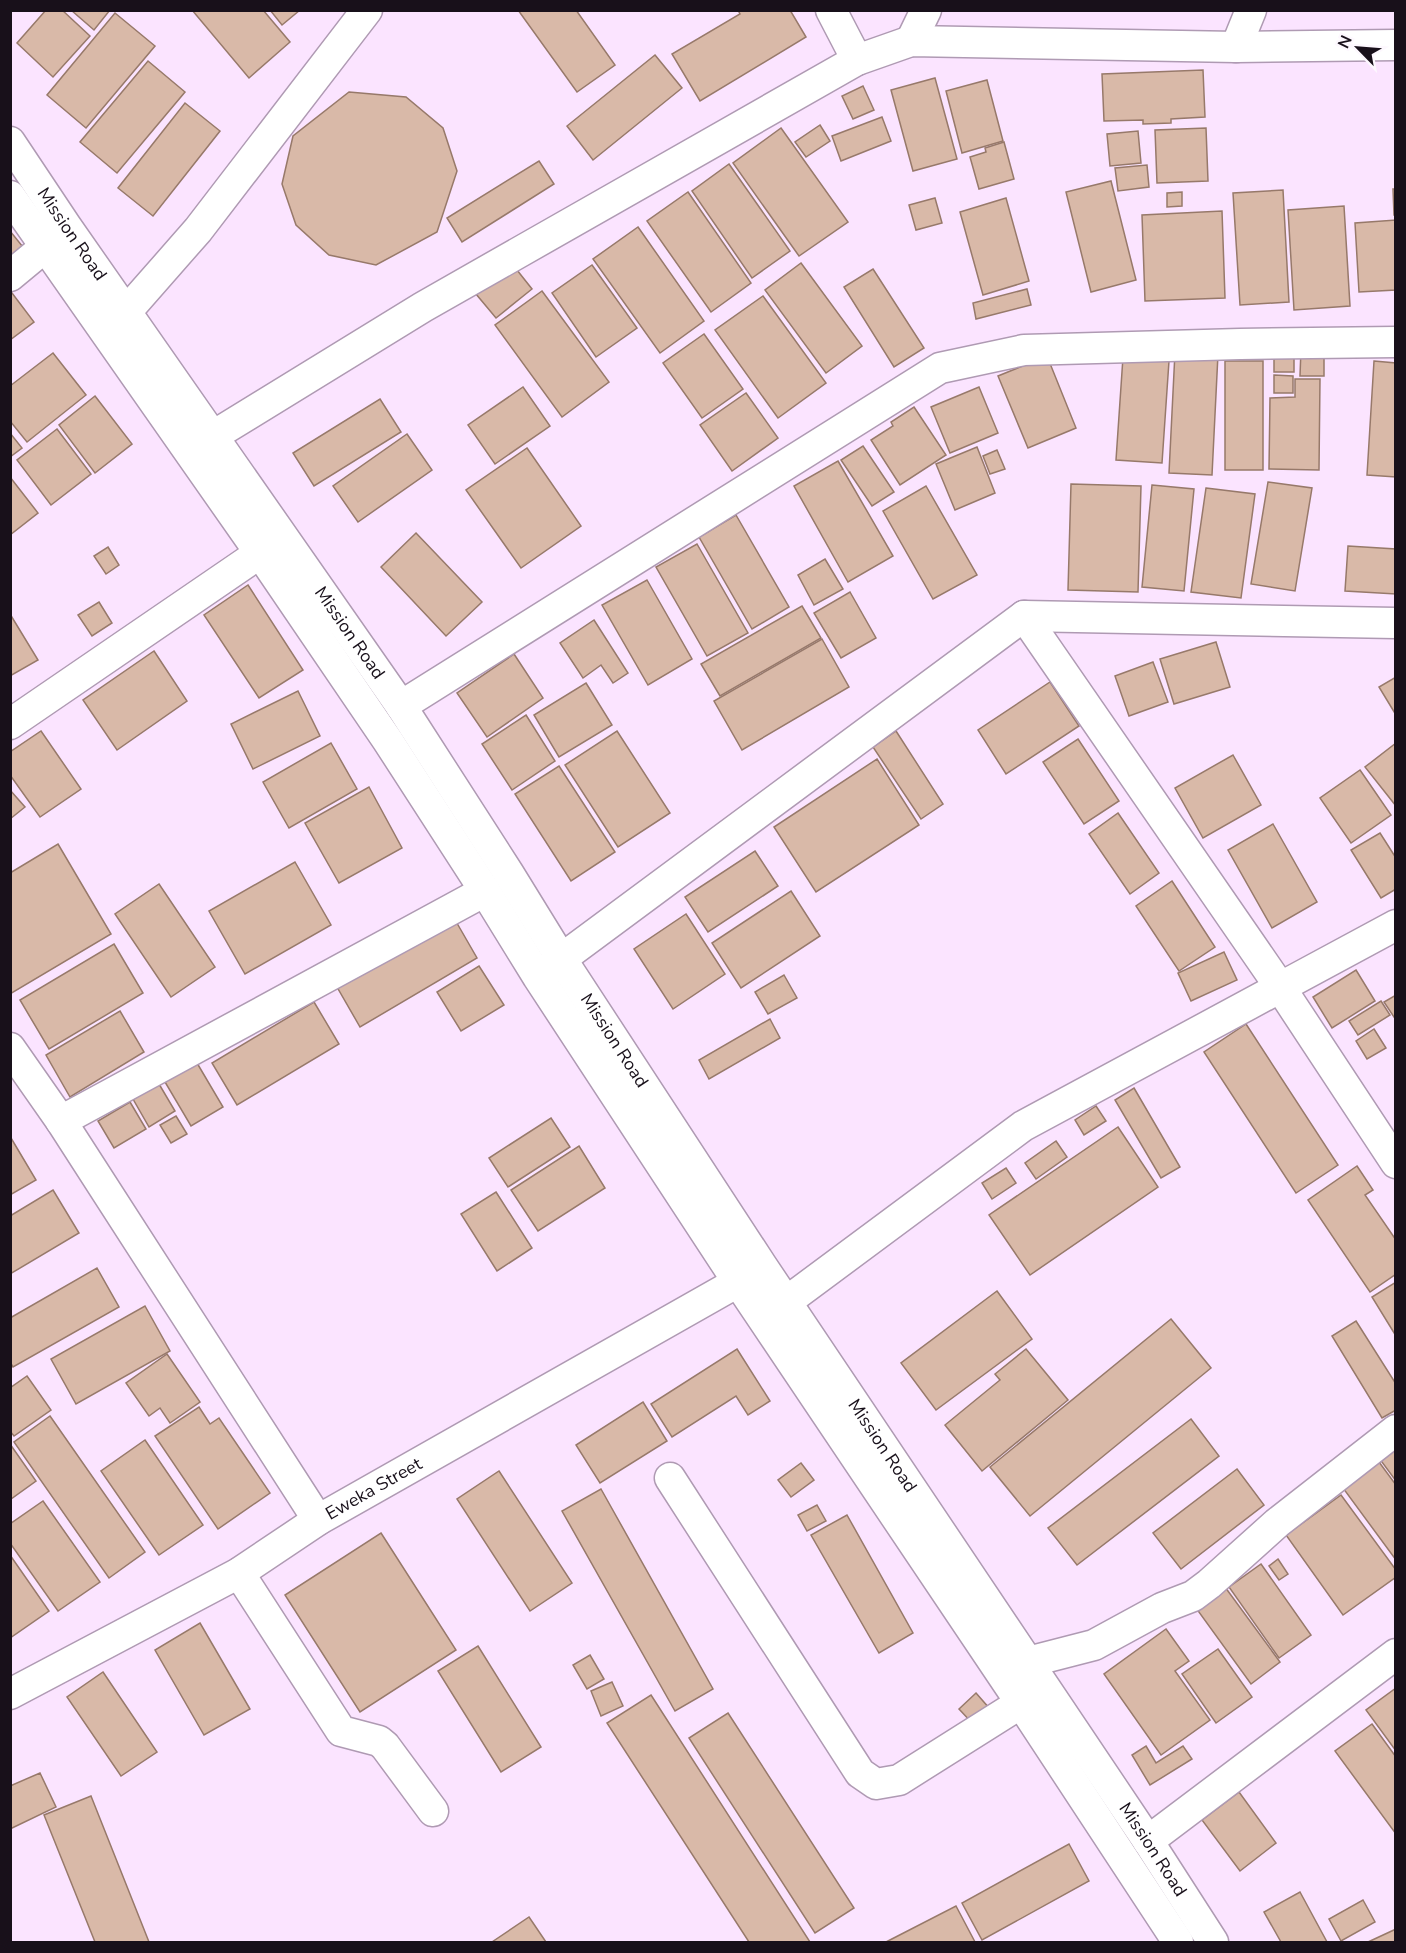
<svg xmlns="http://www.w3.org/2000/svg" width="1406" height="1953" font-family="'Nunito Sans',sans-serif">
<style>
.building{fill:#d9b9a8;stroke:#97796a;stroke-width:1.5}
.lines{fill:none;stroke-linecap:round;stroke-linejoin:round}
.minor-casing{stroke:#af9ab3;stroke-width:33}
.minor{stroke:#fff;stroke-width:30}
.labels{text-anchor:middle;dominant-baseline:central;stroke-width:4.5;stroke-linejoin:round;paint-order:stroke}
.street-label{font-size:18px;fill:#18101a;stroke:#fdf8fe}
</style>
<rect width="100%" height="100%" fill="#fbe4ff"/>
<!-- building -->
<g class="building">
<path d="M 46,10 L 62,10 L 90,36 L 53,77 L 17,43 Z"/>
<path d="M 71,10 L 110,10 L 94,30 Z"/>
<path d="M 192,10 L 263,10 L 290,42 L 249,78 Z"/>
<path d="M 270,10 L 300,10 L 282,25 Z"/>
<path d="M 518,10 L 576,10 L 615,65 L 577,92 Z"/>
<path d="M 738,10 L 790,10 L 806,37 L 700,101 L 672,54 L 740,14 Z"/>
<path d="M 115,13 L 155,46 L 86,128 L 47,95 Z"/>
<path d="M 655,55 L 682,88 L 593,160 L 567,126 Z"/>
<path d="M 148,61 L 185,92 L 117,173 L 80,142 Z"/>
<path d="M 1203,70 L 1205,117 L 1171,119 L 1171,123 L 1143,124 L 1143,120 L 1104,121 L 1102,74 Z"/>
<path d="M 935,78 L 957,159 L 913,171 L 891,90 Z"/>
<path d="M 987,80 L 1003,141 L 962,153 L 946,91 Z"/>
<path d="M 863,86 L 874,110 L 853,119 L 842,96 Z"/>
<path d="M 349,92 L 406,97 L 443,128 L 457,171 L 437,232 L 376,265 L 329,255 L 296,225 L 282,184 L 293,136 Z"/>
<path d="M 185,103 L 220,131 L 153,216 L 118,188 Z"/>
<path d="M 882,117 L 891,141 L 841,161 L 832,136 Z"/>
<path d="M 820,125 L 830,141 L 806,157 L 795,142 Z"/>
<path d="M 781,128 L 848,222 L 799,256 L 733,163 Z"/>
<path d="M 1206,128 L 1208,181 L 1157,183 L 1155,130 Z"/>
<path d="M 1138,131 L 1141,163 L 1110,166 L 1107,134 Z"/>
<path d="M 1004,142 L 1014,179 L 979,189 L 970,157 L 986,152 L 985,148 Z"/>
<path d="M 539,161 L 554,184 L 462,242 L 447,218 Z"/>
<path d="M 729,164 L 790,251 L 752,278 L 692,191 Z"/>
<path d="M 1147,165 L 1149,187 L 1118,191 L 1115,168 Z"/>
<path d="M 1111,181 L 1136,280 L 1091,292 L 1066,192 Z"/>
<path d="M 1393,189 L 1396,189 L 1396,215 L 1394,215 Z"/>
<path d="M 1283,190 L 1289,302 L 1240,305 L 1233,193 Z"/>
<path d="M 688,192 L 751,283 L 711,312 L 647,221 Z"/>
<path d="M 1182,192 L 1182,206 L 1167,207 L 1167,193 Z"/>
<path d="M 935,198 L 942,223 L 916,230 L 909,205 Z"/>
<path d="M 1006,198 L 1029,281 L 983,295 L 960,212 Z"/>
<path d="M 1344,206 L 1350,306 L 1294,310 L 1288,210 Z"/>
<path d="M 1222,211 L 1225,298 L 1145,301 L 1142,215 Z"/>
<path d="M 1396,220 L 1396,290 L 1359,292 L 1355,223 Z"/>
<path d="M 638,227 L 704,321 L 660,353 L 593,259 Z"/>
<path d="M 10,231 L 23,247 L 10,256 Z"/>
<path d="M 801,263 L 862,346 L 826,373 L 765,290 Z"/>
<path d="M 513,265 L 532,289 L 496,318 L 476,294 Z"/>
<path d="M 592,265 L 637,328 L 596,357 L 552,293 Z"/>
<path d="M 873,269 L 924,348 L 894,367 L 844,287 Z"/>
<path d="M 1027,289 L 1031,305 L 976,319 L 973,303 Z"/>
<path d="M 542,291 L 609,382 L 562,417 L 495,325 Z"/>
<path d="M 12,293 L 34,322 L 10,340 L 10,294 Z"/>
<path d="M 763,296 L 826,383 L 778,418 L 715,330 Z"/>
<path d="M 704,334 L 743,389 L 702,418 L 663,363 Z"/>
<rect x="1274" y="349" width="20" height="23"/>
<path d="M 1301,349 L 1324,349 L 1324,376 L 1300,376 Z"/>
<path d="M 1175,352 L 1218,354 L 1212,475 L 1169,473 Z"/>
<path d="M 53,353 L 86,395 L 27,442 L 10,421 L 10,386 Z"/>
<path d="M 1047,356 L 1076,428 L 1028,448 L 998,376 Z"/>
<path d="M 1123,357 L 1169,361 L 1162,463 L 1116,460 Z"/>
<rect x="1225" y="361" width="38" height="109"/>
<path d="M 1374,361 L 1396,363 L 1396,477 L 1367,475 Z"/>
<path d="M 1274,375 L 1293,376 L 1293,393 L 1274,393 Z"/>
<path d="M 1295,379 L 1320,379 L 1319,470 L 1269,469 L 1270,398 L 1295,397 Z"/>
<path d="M 523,387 L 550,426 L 495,464 L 468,425 Z"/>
<path d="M 979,387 L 998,433 L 950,453 L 931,407 Z"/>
<path d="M 746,393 L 778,438 L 732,471 L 700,425 Z"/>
<path d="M 95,396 L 132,444 L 95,473 L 59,425 Z"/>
<path d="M 380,399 L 401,432 L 314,486 L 293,453 Z"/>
<path d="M 914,407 L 946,455 L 900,485 L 871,440 L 893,426 L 891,422 Z"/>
<path d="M 57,429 L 91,474 L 51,505 L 17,460 Z"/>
<path d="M 10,433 L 22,448 L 10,457 Z"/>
<path d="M 407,434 L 432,470 L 358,522 L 333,486 Z"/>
<path d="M 863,446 L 894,492 L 872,506 L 841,460 Z"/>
<path d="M 977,447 L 995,493 L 955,510 L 936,464 Z"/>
<path d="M 527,448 L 581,526 L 521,568 L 466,490 Z"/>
<path d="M 997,450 L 1005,469 L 990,474 L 983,456 Z"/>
<path d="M 838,461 L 893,556 L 848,582 L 794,486 Z"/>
<path d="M 10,477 L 38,513 L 10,535 Z"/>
<path d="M 1268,482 L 1312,488 L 1295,591 L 1251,584 Z"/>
<path d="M 1071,484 L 1141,486 L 1138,592 L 1068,590 Z"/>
<path d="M 1152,485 L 1194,489 L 1184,591 L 1142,587 Z"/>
<path d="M 926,486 L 977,575 L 933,599 L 883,511 Z"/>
<path d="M 1206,488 L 1255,494 L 1241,598 L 1191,592 Z"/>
<path d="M 736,515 L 789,607 L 752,629 L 699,537 Z"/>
<path d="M 416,533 L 482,602 L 446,636 L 381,567 Z"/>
<path d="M 697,544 L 748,633 L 707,656 L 656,567 Z"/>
<path d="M 1348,546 L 1396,549 L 1396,594 L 1345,591 Z"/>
<path d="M 108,547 L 119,565 L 106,574 L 94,556 Z"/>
<path d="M 825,559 L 843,589 L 814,605 L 798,575 Z"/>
<path d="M 647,580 L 692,659 L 648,685 L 602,605 Z"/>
<path d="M 248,585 L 303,670 L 259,698 L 204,615 Z"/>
<path d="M 850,592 L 876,638 L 841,658 L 814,613 Z"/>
<path d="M 99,602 L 112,623 L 92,636 L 78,615 Z"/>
<path d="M 802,606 L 821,638 L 720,696 L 701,664 Z"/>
<path d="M 10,614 L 38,660 L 10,676 Z"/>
<path d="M 594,620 L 628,673 L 613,683 L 601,665 L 583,678 L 560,643 Z"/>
<path d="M 822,639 L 849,687 L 742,750 L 714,701 Z"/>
<path d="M 1216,642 L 1230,687 L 1174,704 L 1160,659 Z"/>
<path d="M 154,651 L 187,701 L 117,750 L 83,700 Z"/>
<path d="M 514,654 L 543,698 L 487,737 L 457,693 Z"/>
<path d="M 1153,662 L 1168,702 L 1129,716 L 1115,676 Z"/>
<path d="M 1396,677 L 1396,715 L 1379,687 Z"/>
<path d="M 1050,682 L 1079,726 L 1006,774 L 978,730 Z"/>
<path d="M 586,683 L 612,725 L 559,757 L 534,715 Z"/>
<path d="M 298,691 L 320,736 L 253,769 L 231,724 Z"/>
<path d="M 526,715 L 555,761 L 512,790 L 482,744 Z"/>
<path d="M 41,731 L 81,789 L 40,817 L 10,775 L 10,752 Z"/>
<path d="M 617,731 L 670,813 L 618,847 L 565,765 Z"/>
<path d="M 896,731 L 943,804 L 921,819 L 873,747 Z"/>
<path d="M 1078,739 L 1119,801 L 1084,824 L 1043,762 Z"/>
<path d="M 331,743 L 357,789 L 289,828 L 263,782 Z"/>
<path d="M 1396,743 L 1396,806 L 1365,767 Z"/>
<path d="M 1233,755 L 1261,805 L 1203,838 L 1175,788 Z"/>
<path d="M 877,759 L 919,825 L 816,892 L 774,827 Z"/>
<path d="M 559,766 L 615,852 L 571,881 L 515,794 Z"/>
<path d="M 1360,770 L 1391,815 L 1351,843 L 1320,798 Z"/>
<path d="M 369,787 L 402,848 L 339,883 L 305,823 Z"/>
<path d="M 10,790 L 25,807 L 10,819 Z"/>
<path d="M 1118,813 L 1159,873 L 1130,894 L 1089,834 Z"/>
<path d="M 1273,824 L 1317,902 L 1272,928 L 1228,850 Z"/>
<path d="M 1380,833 L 1396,858 L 1396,889 L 1381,898 L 1351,850 Z"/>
<path d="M 58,844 L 111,934 L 10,994 L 10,873 Z"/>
<path d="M 755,851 L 778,886 L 708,932 L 685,897 Z"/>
<path d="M 295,862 L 331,925 L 245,974 L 209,911 Z"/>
<path d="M 1172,881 L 1215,947 L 1179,971 L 1136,906 Z"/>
<path d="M 159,884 L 215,967 L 171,997 L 115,914 Z"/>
<path d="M 791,891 L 820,936 L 741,988 L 712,943 Z"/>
<path d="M 686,914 L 725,974 L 673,1009 L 634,949 Z"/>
<path d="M 454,918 L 477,958 L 360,1027 L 337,987 Z"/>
<path d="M 114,944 L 143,993 L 49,1049 L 20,1000 Z"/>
<path d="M 1224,952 L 1237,980 L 1191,1001 L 1178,973 Z"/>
<path d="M 479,966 L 504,1005 L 461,1031 L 437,992 Z"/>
<path d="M 1356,970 L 1375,1001 L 1332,1028 L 1313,997 Z"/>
<path d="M 784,975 L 797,998 L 768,1014 L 755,992 Z"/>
<path d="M 1396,995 L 1396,1020 L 1384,1002 Z"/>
<path d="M 1381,1001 L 1390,1015 L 1358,1035 L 1349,1021 Z"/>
<path d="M 314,1002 L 339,1044 L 237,1105 L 212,1063 Z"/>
<path d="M 120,1011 L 144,1052 L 70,1097 L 46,1055 Z"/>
<path d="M 770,1019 L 780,1038 L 709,1079 L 699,1060 Z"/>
<path d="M 1246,1024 L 1338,1165 L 1296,1193 L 1204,1052 Z"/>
<path d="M 1374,1029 L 1386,1048 L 1367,1059 L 1356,1041 Z"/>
<path d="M 197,1063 L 223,1107 L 191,1126 L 165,1082 Z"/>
<path d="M 159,1084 L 175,1111 L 149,1127 L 133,1099 Z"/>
<path d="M 1134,1088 L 1180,1167 L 1161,1178 L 1115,1100 Z"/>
<path d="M 130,1102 L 146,1129 L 114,1148 L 98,1121 Z"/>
<path d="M 1096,1106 L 1106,1121 L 1084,1135 L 1075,1120 Z"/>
<path d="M 176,1116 L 187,1134 L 171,1143 L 160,1125 Z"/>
<path d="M 551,1118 L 570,1147 L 508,1187 L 489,1158 Z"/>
<path d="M 1118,1127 L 1158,1187 L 1030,1275 L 989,1215 Z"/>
<path d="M 11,1138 L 36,1180 L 10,1195 L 10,1138 Z"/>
<path d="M 1056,1141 L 1067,1157 L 1036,1179 L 1025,1163 Z"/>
<path d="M 579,1146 L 605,1188 L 538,1231 L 511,1190 Z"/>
<path d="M 1357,1166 L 1373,1190 L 1365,1195 L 1396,1240 L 1396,1274 L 1370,1292 L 1308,1200 Z"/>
<path d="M 1006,1168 L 1016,1183 L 992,1199 L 982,1183 Z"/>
<path d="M 53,1190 L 79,1233 L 10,1274 L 10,1216 Z"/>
<path d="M 496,1192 L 532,1248 L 497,1271 L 461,1214 Z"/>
<path d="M 97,1268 L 119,1307 L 13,1367 L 10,1362 L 10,1318 Z"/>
<path d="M 1396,1282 L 1396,1336 L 1372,1297 Z"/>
<path d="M 997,1291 L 1032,1339 L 936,1410 L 901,1363 Z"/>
<path d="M 145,1306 L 170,1351 L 76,1404 L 51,1359 Z"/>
<path d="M 1171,1319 L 1211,1368 L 1030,1516 L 990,1467 Z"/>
<path d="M 1356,1321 L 1396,1384 L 1396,1410 L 1382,1418 L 1332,1336 Z"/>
<path d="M 737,1349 L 770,1401 L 748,1415 L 736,1396 L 672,1437 L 651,1404 Z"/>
<path d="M 1026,1349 L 1068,1400 L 982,1471 L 945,1425 L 1000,1380 L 995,1374 Z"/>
<path d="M 167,1354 L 200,1402 L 170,1423 L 160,1408 L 149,1416 L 126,1383 Z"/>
<path d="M 27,1376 L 51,1410 L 14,1436 L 10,1431 L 10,1388 Z"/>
<path d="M 643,1402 L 667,1441 L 600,1483 L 576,1445 Z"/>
<path d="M 199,1407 L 210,1424 L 219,1418 L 270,1493 L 218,1529 L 155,1436 Z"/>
<path d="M 50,1416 L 145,1552 L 109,1578 L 14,1442 Z"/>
<path d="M 1191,1419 L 1219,1456 L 1077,1565 L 1048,1528 Z"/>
<path d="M 145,1440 L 203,1525 L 159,1555 L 101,1471 Z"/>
<path d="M 10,1444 L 36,1481 L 11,1499 L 10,1498 Z"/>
<path d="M 1396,1446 L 1396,1481 L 1379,1458 Z"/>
<path d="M 1379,1462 L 1396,1485 L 1396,1560 L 1343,1488 Z"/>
<path d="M 801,1463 L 814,1480 L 791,1497 L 778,1480 Z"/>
<path d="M 1237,1469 L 1264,1505 L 1181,1569 L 1153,1533 Z"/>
<path d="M 499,1471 L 572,1583 L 530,1611 L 457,1499 Z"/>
<path d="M 601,1489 L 713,1689 L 675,1711 L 562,1511 Z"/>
<path d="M 1341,1495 L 1396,1570 L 1396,1577 L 1343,1615 L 1286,1535 Z"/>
<path d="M 43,1501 L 100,1582 L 58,1611 L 10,1543 L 10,1524 Z"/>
<path d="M 817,1505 L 826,1521 L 807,1531 L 798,1515 Z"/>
<path d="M 847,1515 L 913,1633 L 879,1653 L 811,1535 Z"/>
<path d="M 381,1533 L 456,1650 L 360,1712 L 285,1595 Z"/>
<path d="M 10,1555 L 49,1611 L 10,1638 Z"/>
<path d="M 1278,1559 L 1288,1574 L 1279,1580 L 1269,1566 Z"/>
<path d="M 1261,1564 L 1311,1635 L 1279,1658 L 1229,1587 Z"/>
<path d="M 1225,1587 L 1280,1662 L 1251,1684 L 1196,1608 Z"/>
<path d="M 200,1623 L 250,1709 L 204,1735 L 155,1650 Z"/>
<path d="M 1166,1629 L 1189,1661 L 1175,1671 L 1210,1720 L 1161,1755 L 1104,1674 Z"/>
<path d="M 478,1646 L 541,1747 L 501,1772 L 438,1671 Z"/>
<path d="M 1218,1649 L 1252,1697 L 1216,1723 L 1182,1674 Z"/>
<path d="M 590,1655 L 604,1679 L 587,1689 L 573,1665 Z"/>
<path d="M 103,1672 L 157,1752 L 121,1776 L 67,1697 Z"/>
<path d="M 612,1682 L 623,1706 L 601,1716 L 591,1691 Z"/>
<path d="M 1396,1688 L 1396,1751 L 1366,1710 Z"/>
<path d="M 976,1693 L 990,1709 L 973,1724 L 959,1709 Z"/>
<path d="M 651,1695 L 810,1942 L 749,1942 L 607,1723 Z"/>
<path d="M 728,1713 L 854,1908 L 815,1933 L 689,1738 Z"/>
<path d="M 1372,1724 L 1396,1757 L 1396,1834 L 1335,1751 Z"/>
<path d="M 1146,1746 L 1156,1763 L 1183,1746 L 1192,1759 L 1150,1785 L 1132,1755 Z"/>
<path d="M 40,1773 L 56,1807 L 10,1829 L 10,1786 Z"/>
<path d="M 1239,1792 L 1276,1843 L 1240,1871 L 1202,1820 Z"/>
<path d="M 91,1796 L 149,1942 L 95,1942 L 44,1815 Z"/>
<path d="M 1069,1844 L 1089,1881 L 982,1940 L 962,1903 Z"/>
<path d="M 1300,1892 L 1327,1942 L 1281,1942 L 1264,1912 Z"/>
<path d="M 1363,1900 L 1375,1922 L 1341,1941 L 1329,1919 Z"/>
<path d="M 956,1906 L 975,1942 L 886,1942 Z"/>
<path d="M 529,1917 L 546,1942 L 492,1942 Z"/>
<path d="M 1396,1929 L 1396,1942 L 1368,1942 Z"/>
</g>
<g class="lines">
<!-- minor casing -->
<g class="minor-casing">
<g id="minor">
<path d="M 831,10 L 857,60"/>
<path d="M 911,41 L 926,10"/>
<path d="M 1236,47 L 1251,10"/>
<path id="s1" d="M 10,142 L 66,226 L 401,706 L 509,874 L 562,960 L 762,1266 L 1148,1841 L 1213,1942"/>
<path d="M 10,196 L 260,553 L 388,741 L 485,891 L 538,977 L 738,1282 L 1021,1703 L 1178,1942"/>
<path d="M 10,276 L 45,247"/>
<path d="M 126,312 L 198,230 L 367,10"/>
<path d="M 213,436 L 423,307 L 857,60 L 911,41 L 1236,47 L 1396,45"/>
<path d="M 1024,616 L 1280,987 L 1396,1163"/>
<path d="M 401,706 L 940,368 L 1024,350 L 1240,344 L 1396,342"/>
<path d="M 10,724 L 260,553"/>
<path d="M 545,971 L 1024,616 L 1396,623"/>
<path d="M 10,1048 L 61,1121 L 318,1520"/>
<path d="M 61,1121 L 485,891"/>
<path d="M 786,1302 L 1023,1126 L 1396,925"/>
<path d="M 670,1478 L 860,1773 L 876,1784 L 899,1780 L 1021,1703"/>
<path d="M 239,1573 L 341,1731 L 379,1741 L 385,1746 L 433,1811"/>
<path d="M 1028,1662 L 1094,1645 L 1162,1608 L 1193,1596 L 1209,1584 L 1277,1523 L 1396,1430"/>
<path id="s2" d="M 10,1694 L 239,1573 L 318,1520 L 738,1282"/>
<path d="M 1148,1841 L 1396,1654"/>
</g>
</g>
<!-- minor -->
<use href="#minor" class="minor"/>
</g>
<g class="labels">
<!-- street labels -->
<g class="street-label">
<text stroke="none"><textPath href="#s1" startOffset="111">Mission Road</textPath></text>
<text stroke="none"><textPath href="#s1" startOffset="597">Mission Road</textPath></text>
<text stroke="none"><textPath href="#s1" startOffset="1083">Mission Road</textPath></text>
<text stroke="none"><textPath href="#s1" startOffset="1569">Mission Road</textPath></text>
<text stroke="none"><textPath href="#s2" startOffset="418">Eweka Street</textPath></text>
<text stroke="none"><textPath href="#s1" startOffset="2055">Mission Road</textPath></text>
</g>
</g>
<!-- border -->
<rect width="1406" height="1953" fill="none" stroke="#18101a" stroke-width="24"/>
<!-- north arrow -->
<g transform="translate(1358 48) rotate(295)" stroke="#fdf8fe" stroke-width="4.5" paint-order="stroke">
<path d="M0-4.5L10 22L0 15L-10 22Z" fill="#18101a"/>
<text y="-9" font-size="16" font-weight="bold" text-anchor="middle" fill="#18101a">N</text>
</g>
</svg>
